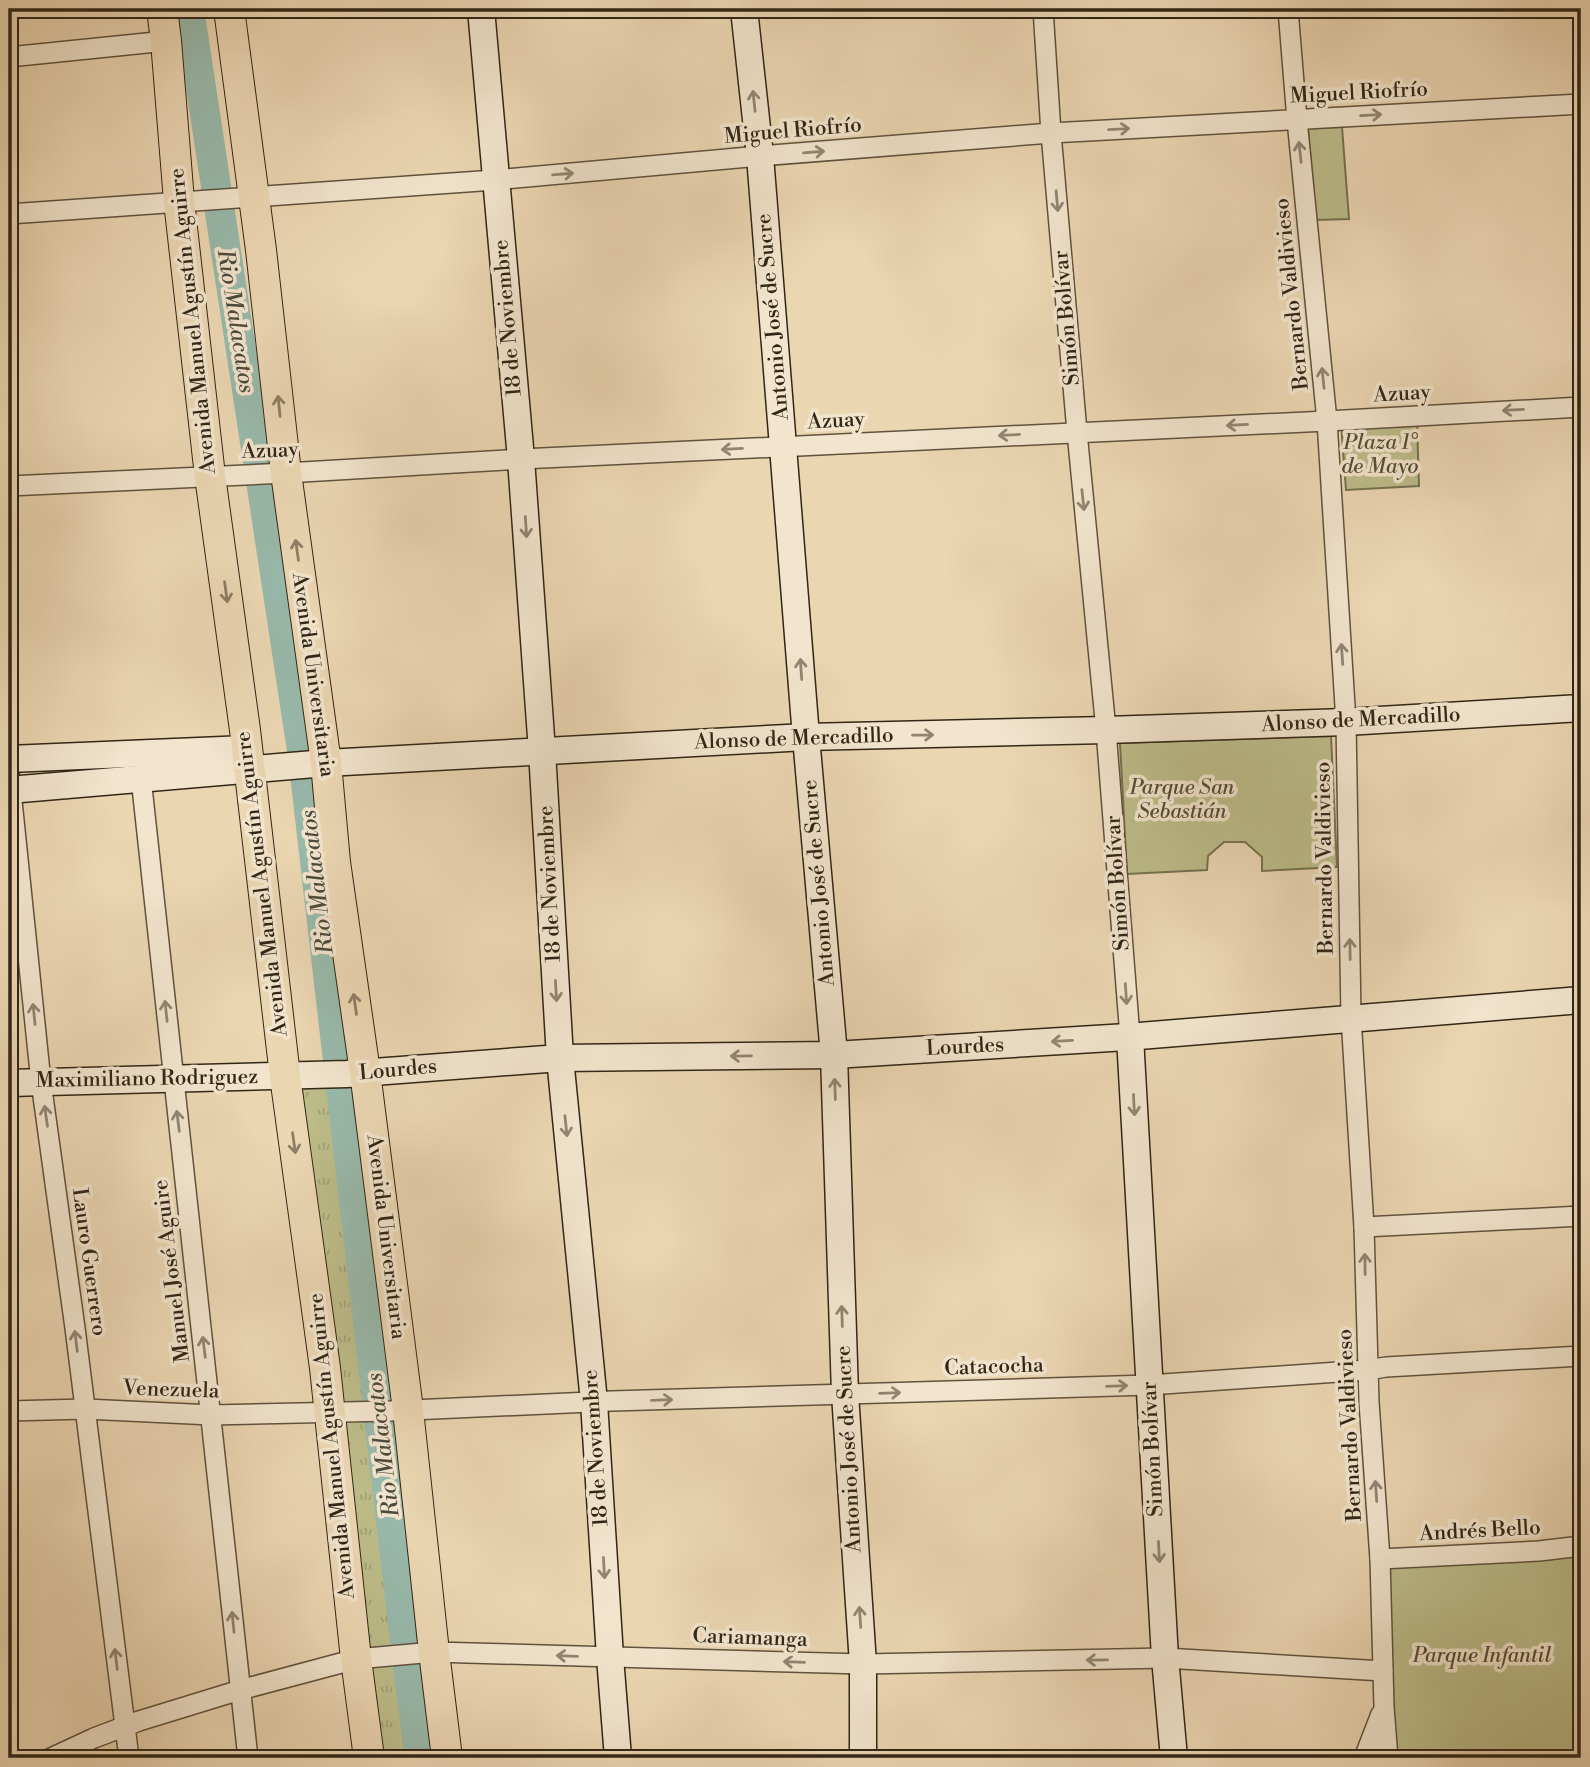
<svg xmlns="http://www.w3.org/2000/svg" width="1590" height="1767" font-family="'Libre Bodoni',serif">
<style>
.grass{fill:url(#grass-tufts);stroke:#767150;stroke-width:2}
.green{fill:#bcbc89;stroke:#767150;stroke-width:2}
.lines{fill:none;stroke-linecap:round;stroke-linejoin:round}
.river{stroke:#98b9ab;stroke-width:30}
.street-casing{stroke:#60523e;stroke-width:22}
.secondary-casing{stroke:#312617;stroke-width:29}
.primary-casing{stroke:#312617;stroke-width:32}
.street{stroke:#f2e4cd;stroke-width:19}
.secondary{stroke:#f2e4cd;stroke-width:26}
.primary{stroke:#ebd6b2;stroke-width:30}
.oneway{stroke:#928572}
.oneway2{stroke:#8e7e64}
.labels{text-anchor:middle;dominant-baseline:central;stroke-width:7;stroke-linejoin:round;paint-order:stroke}
.street-label{font-size:21px;fill:#312617;stroke:#f2e4cd}
.park-label{font-size:21px;font-style:italic;fill:#544c34;stroke:#f2e4cd}
.water-label{font-size:23px;font-style:italic;fill:#4b4b3c;stroke:#f2e4cd}
</style>
<defs>
<pattern id="grass-tufts" width="24" height="20" patternUnits="userSpaceOnUse" patternTransform="scale(1.75)"><rect width="24" height="20" fill="#bcbc89"/><path d="M3 7l-1-3M5 7V3M7 7l1-3M15 17l-1-3M17 17v-4M19 17l1-3" fill="none" stroke="#a2a176"/></pattern>
</defs>
<rect width="100%" height="100%" fill="#ebd6b2"/>
<filter id="stains"><feTurbulence type="fractalNoise" baseFrequency=".00286" numOctaves="4"/><feColorMatrix values="0 0 0 0 .2 0 0 0 0 .09 0 0 0 0 .02 0 0 0 .5 -.17"/></filter>
<radialGradient id="worn" r=".72"><stop offset=".6" stop-color="#630" stop-opacity="0"/><stop offset="1" stop-color="#630" stop-opacity=".3"/></radialGradient>
<!-- grass -->
<path class="grass" d="M 365,1072 L 447,1758 L 369,1758 L 285,1076 Z"/>
<!-- green -->
<g class="green">
<path d="M 1342,127 L 1349,219 L 1316,220 L 1308,128 Z"/>
<path d="M 1417,421 L 1419,486 L 1346,490 L 1341,423 Z"/>
<path d="M 1331,736 L 1337,867 L 1262,871 L 1262,857 L 1245,842 L 1224,842 L 1208,856 L 1207,870 L 1127,874 L 1120,743 Z"/>
<path d="M 1581,1546 L 1581,1758 L 1364,1758 L 1384,1707 L 1380,1559 Z"/>
</g>
<g class="lines">
<!-- river -->
<path class="river" d="M 189,9 L 303,757 L 408,1668 L 420,1758"/>
<!-- street casing -->
<g class="street-casing">
<g id="street">
<path d="M 1043,9 L 1051,133 L 1077,432 L 1106,730 L 1130,1037"/>
<path d="M 1288,9 L 1297,120 L 1327,421 L 1346,722 L 1351,1017 L 1364,1227 L 1369,1402 L 1380,1559 L 1384,1707 L 1388,1758"/>
<path d="M 9,57 L 166,41"/>
<path d="M 9,214 L 495,180 L 760,156 L 1051,133 L 1581,104"/>
<path d="M 9,486 L 286,473 L 521,459 L 1327,421 L 1581,407"/>
<path d="M 9,772 L 41,1082 L 75,1328 L 129,1758"/>
<path d="M 141,778 L 248,1758"/>
<path d="M 1364,1227 L 1581,1216"/>
<path d="M 9,1411 L 85,1409 L 212,1415 L 390,1411 L 612,1401 L 1149,1385 L 1367,1370 L 1386,1367 L 1581,1356"/>
<path d="M 1380,1559 L 1539,1551 L 1581,1546"/>
<path d="M 51,1758 L 94,1738 L 139,1721 L 240,1690 L 356,1659 L 434,1652 L 863,1664 L 1165,1658 L 1383,1671"/>
<path d="M 1364,1758 L 1381,1714"/>
</g>
</g>
<!-- secondary casing -->
<g class="secondary-casing">
<g id="secondary">
<path d="M 481,9 L 521,459 L 542,751 L 560,1058 L 594,1402 L 610,1657 L 618,1758"/>
<path d="M 744,9 L 760,156 L 806,737 L 834,1055 L 845,1394 L 863,1664 L 863,1758"/>
<path d="M 9,759 L 246,749"/>
<path d="M 9,790 L 326,763 L 806,737 L 1106,730 L 1346,722 L 1581,708"/>
<path d="M 1130,1037 L 1165,1658 L 1174,1758"/>
<path d="M 9,1083 L 347,1074 L 560,1058 L 834,1055 L 1127,1037 L 1581,1000"/>
</g>
</g>
<!-- primary casing -->
<g class="primary-casing">
<g id="primary">
<path d="M 162,9 L 166,41 L 179,201 L 210,476 L 245,730 L 285,1076 L 325,1368 L 356,1659 L 369,1758"/>
<path d="M 229,9 L 261,250 L 286,473 L 326,763 L 335,862 L 365,1072 L 408,1410 L 434,1652 L 447,1758"/>
</g>
</g>
<!-- street -->
<use href="#street" class="street"/>
<!-- secondary -->
<use href="#secondary" class="secondary"/>
<!-- primary -->
<use href="#primary" class="primary"/>
</g>
<!-- one-way arrows -->
<defs><path id="oneway-shaft" d="M-6 0H5M1.5-3L5.5 0L1.5 3" fill="none" stroke-width="1.6" stroke-linecap="round" stroke-linejoin="round" transform="scale(1.75)"/></defs>
<g class="oneway">
<use href="#oneway-shaft" transform="translate(754 101) rotate(-96)"/>
<use href="#oneway-shaft" transform="translate(1371 115) rotate(-3)"/>
<use href="#oneway-shaft" transform="translate(1119 129) rotate(-3)"/>
<use href="#oneway-shaft" transform="translate(814 152) rotate(-5)"/>
<use href="#oneway-shaft" transform="translate(1300 152) rotate(-96)"/>
<use href="#oneway-shaft" transform="translate(563 174) rotate(-5)"/>
<use href="#oneway-shaft" transform="translate(1057 201) rotate(85)"/>
<use href="#oneway-shaft" transform="translate(1323 378) rotate(-96)"/>
<use href="#oneway-shaft" transform="translate(1513 410) rotate(177)"/>
<use href="#oneway-shaft" transform="translate(1237 425) rotate(177)"/>
<use href="#oneway-shaft" transform="translate(1009 435) rotate(177)"/>
<use href="#oneway-shaft" transform="translate(732 449) rotate(177)"/>
<use href="#oneway-shaft" transform="translate(1083 500) rotate(84)"/>
<use href="#oneway-shaft" transform="translate(526 527) rotate(86)"/>
<use href="#oneway-shaft" transform="translate(1342 654) rotate(-94)"/>
<use href="#oneway-shaft" transform="translate(801 669) rotate(-94)"/>
<use href="#oneway-shaft" transform="translate(923 735) rotate(-1)"/>
<use href="#oneway-shaft" transform="translate(1350 949) rotate(-91)"/>
<use href="#oneway-shaft" transform="translate(556 991) rotate(87)"/>
<use href="#oneway-shaft" transform="translate(1126 994) rotate(86)"/>
<use href="#oneway-shaft" transform="translate(166 1011) rotate(-96)"/>
<use href="#oneway-shaft" transform="translate(34 1014) rotate(-96)"/>
<use href="#oneway-shaft" transform="translate(1062 1041) rotate(177)"/>
<use href="#oneway-shaft" transform="translate(741 1056) rotate(179)"/>
<use href="#oneway-shaft" transform="translate(835 1089) rotate(-92)"/>
<use href="#oneway-shaft" transform="translate(1134 1105) rotate(87)"/>
<use href="#oneway-shaft" transform="translate(46 1116) rotate(-98)"/>
<use href="#oneway-shaft" transform="translate(178 1121) rotate(-97)"/>
<use href="#oneway-shaft" transform="translate(566 1126) rotate(84)"/>
<use href="#oneway-shaft" transform="translate(1365 1264) rotate(-91)"/>
<use href="#oneway-shaft" transform="translate(842 1316) rotate(-92)"/>
<use href="#oneway-shaft" transform="translate(76 1341) rotate(-97)"/>
<use href="#oneway-shaft" transform="translate(204 1347) rotate(-97)"/>
<use href="#oneway-shaft" transform="translate(1117 1386) rotate(-2)"/>
<use href="#oneway-shaft" transform="translate(890 1393) rotate(-2)"/>
<use href="#oneway-shaft" transform="translate(662 1400) rotate(-2)"/>
<use href="#oneway-shaft" transform="translate(1376 1491) rotate(-94)"/>
<use href="#oneway-shaft" transform="translate(1159 1552) rotate(87)"/>
<use href="#oneway-shaft" transform="translate(604 1568) rotate(87)"/>
<use href="#oneway-shaft" transform="translate(860 1617) rotate(-94)"/>
<use href="#oneway-shaft" transform="translate(233 1622) rotate(-96)"/>
<use href="#oneway-shaft" transform="translate(567 1656) rotate(-178)"/>
<use href="#oneway-shaft" transform="translate(116 1659) rotate(-97)"/>
<use href="#oneway-shaft" transform="translate(1097 1660) rotate(179)"/>
<use href="#oneway-shaft" transform="translate(794 1662) rotate(-178)"/>
</g>
<g class="oneway2">
<use href="#oneway-shaft" transform="translate(279 406) rotate(-96)"/>
<use href="#oneway-shaft" transform="translate(297 550) rotate(-98)"/>
<use href="#oneway-shaft" transform="translate(226 592) rotate(82)"/>
<use href="#oneway-shaft" transform="translate(355 1004) rotate(-98)"/>
<use href="#oneway-shaft" transform="translate(294 1143) rotate(82)"/>
</g>
<g class="labels">
<!-- street labels -->
<g class="street-label">
<text transform="translate(1359 93) rotate(-3)">Miguel Riofrío</text>
<text transform="translate(793 131) rotate(-5)">Miguel Riofrío</text>
<text transform="translate(1292 294) rotate(-96)">Bernardo Valdivieso</text>
<text transform="translate(773 317) rotate(-95)">Antonio José de Sucre</text>
<text transform="translate(508 318) rotate(-95)">18 de Noviembre</text>
<text transform="translate(1067 318) rotate(-95)">Simón Bolívar</text>
<text transform="translate(193 321) rotate(-96)">Avenida Manuel Agustín Aguirre</text>
<text transform="translate(1402 394) rotate(-3)">Azuay</text>
<text transform="translate(836 421) rotate(-3)">Azuay</text>
<text transform="translate(270 451) rotate(-2)">Azuay</text>
<text transform="translate(313 675) rotate(82)">Avenida Universitaria</text>
<text transform="translate(1361 720) rotate(-3)">Alonso de Mercadillo</text>
<text transform="translate(794 739) rotate(-2)">Alonso de Mercadillo</text>
<text transform="translate(1325 858) rotate(-91)">Bernardo Valdivieso</text>
<text transform="translate(819 883) rotate(-95)">Antonio José de Sucre</text>
<text transform="translate(1118 883) rotate(-94)">Simón Bolívar</text>
<text transform="translate(262 884) rotate(-97)">Avenida Manuel Agustín Aguirre</text>
<text transform="translate(550 884) rotate(-93)">18 de Noviembre</text>
<text transform="translate(965 1047) rotate(-3)">Lourdes</text>
<text transform="translate(398 1070) rotate(-5)">Lourdes</text>
<text transform="translate(147 1079) rotate(-1)">Maximiliano Rodriguez</text>
<text transform="translate(386 1237) rotate(83)">Avenida Universitaria</text>
<text transform="translate(89 1262) rotate(82)">Lauro Guerrero</text>
<text transform="translate(172 1271) rotate(-97)">Manuel José Aguire</text>
<text transform="translate(994 1367) rotate(-2)">Catacocha</text>
<text transform="translate(171 1390) rotate(2)">Venezuela</text>
<text transform="translate(1350 1425) rotate(-93)">Bernardo Valdivieso</text>
<text transform="translate(332 1446) rotate(-96)">Avenida Manuel Agustín Aguirre</text>
<text transform="translate(596 1448) rotate(-94)">18 de Noviembre</text>
<text transform="translate(849 1449) rotate(-93)">Antonio José de Sucre</text>
<text transform="translate(1153 1449) rotate(-93)">Simón Bolívar</text>
<text transform="translate(1480 1531) rotate(-3)">Andrés Bello</text>
<text transform="translate(750 1638) rotate(2)">Cariamanga</text>
</g>
<!-- park labels -->
<g class="park-label">
<text x="1380" y="443">Plaza 1°<tspan x="1380" dy="24">de Mayo</tspan></text>
<text x="1182" y="788">Parque San<tspan x="1182" dy="24">Sebastián</tspan></text>
<text x="1482" y="1656">Parque Infantil</text>
</g>
<!-- water labels -->
<g class="water-label">
<text transform="translate(236 321) rotate(81)">Rio Malacatos</text>
<text transform="translate(317 882) rotate(-97)">Rio Malacatos</text>
<text transform="translate(383 1445) rotate(-97)">Rio Malacatos</text>
</g>
</g>
<!-- margin -->
<rect width="1590" height="1767" fill="none" stroke="#ebd6b2" stroke-width="35"/>
<rect x="10" y="10" width="1569" height="1746" fill="none" stroke="#312617" stroke-width="3.5"/>
<rect x="18" y="18" width="1555" height="1732" fill="none" stroke="#312617" stroke-width="2"/>
<rect width="100%" height="100%" filter="url(#stains)"/>
<rect width="100%" height="100%" fill="url(#worn)"/>
</svg>
